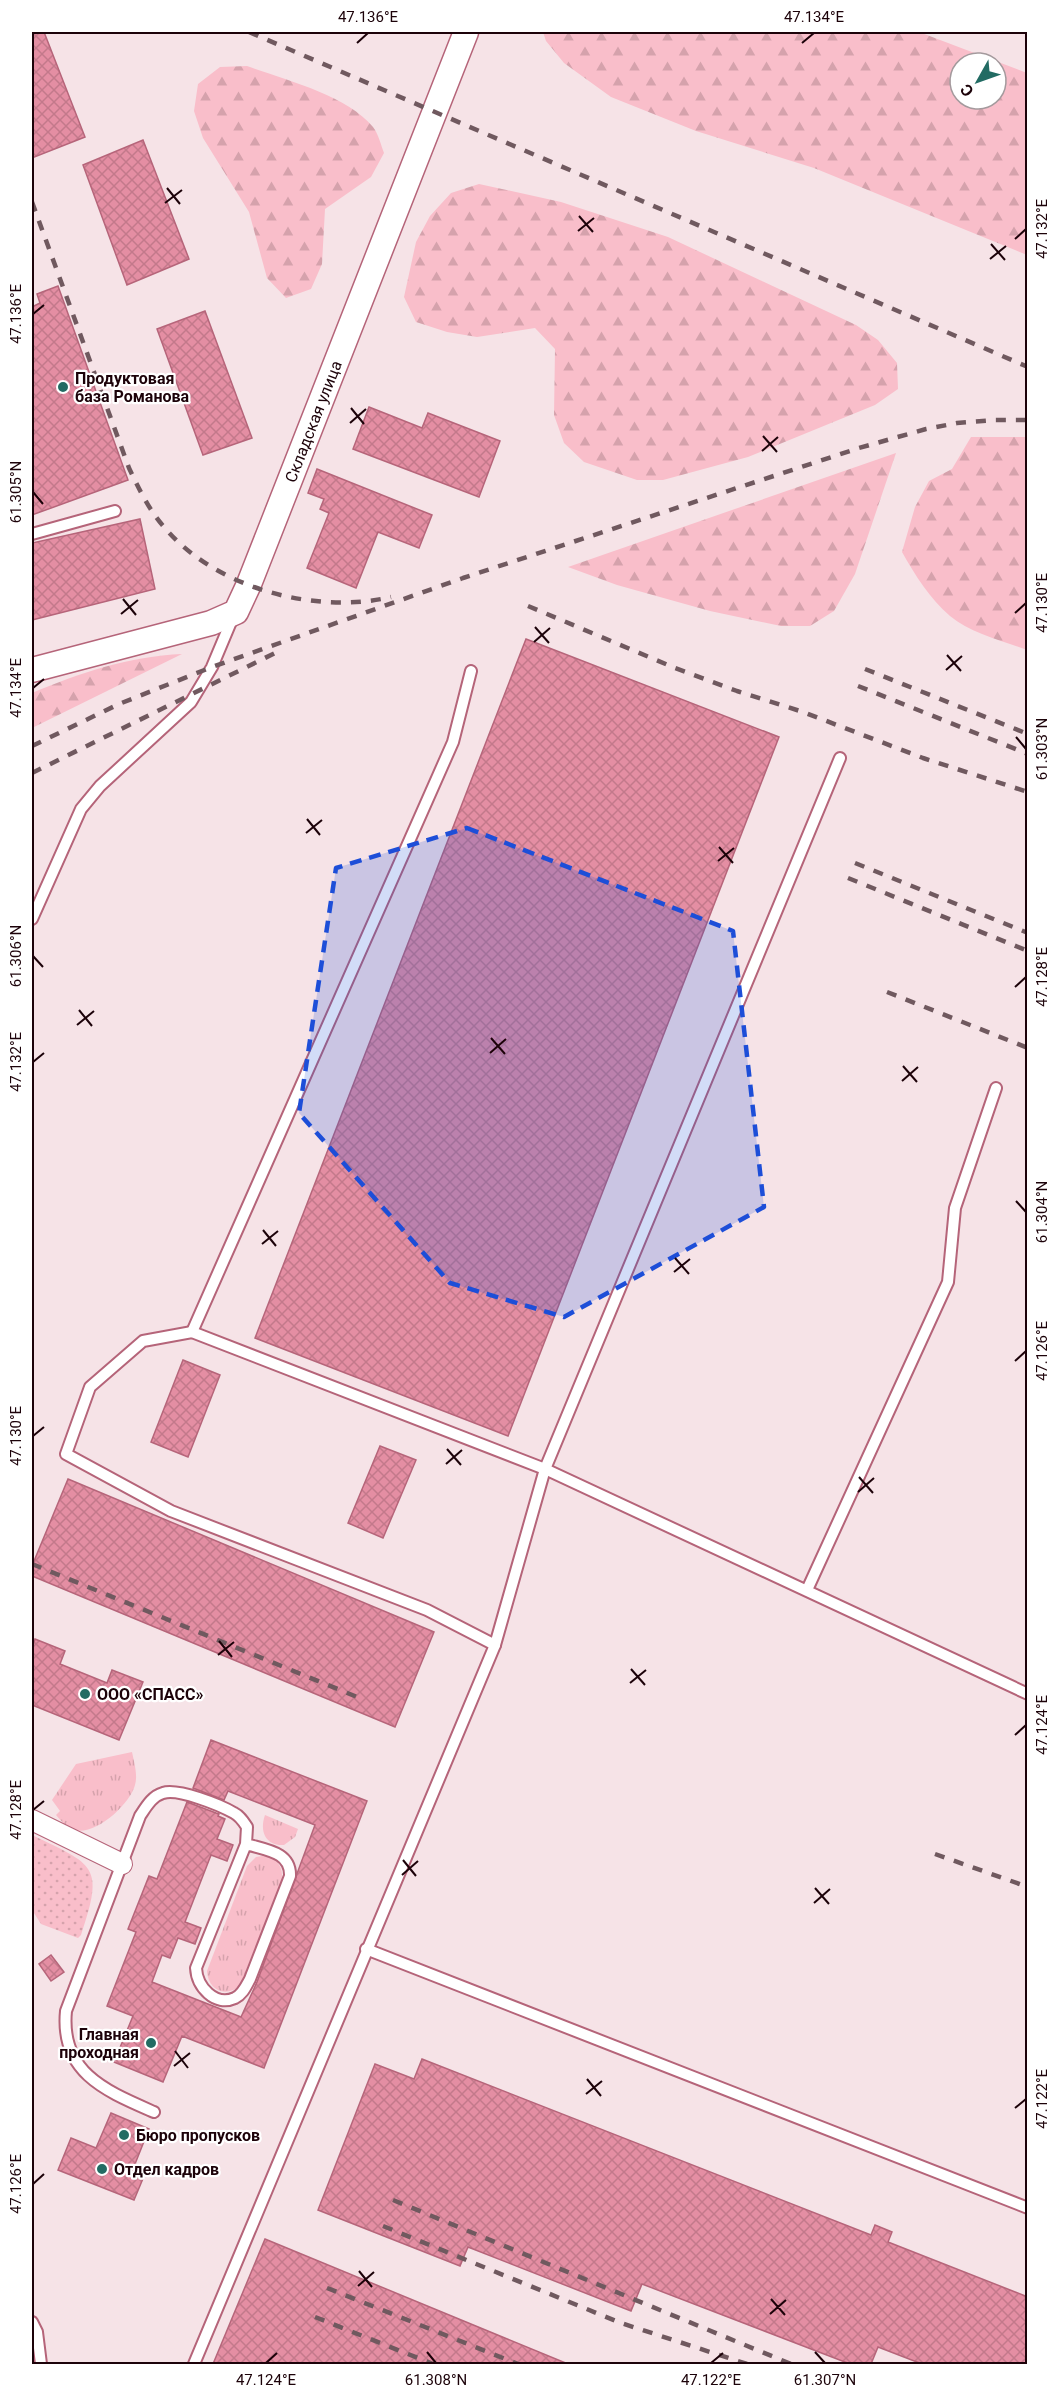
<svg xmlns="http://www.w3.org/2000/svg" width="1059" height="2396" font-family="Roboto,sans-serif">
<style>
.grass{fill:url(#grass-tufts)}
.forest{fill:url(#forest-firs);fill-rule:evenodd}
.park{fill:url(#park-dots)}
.building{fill:url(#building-cross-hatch);stroke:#b6657a;stroke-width:1.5}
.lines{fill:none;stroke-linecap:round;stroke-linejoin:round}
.service-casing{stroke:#b56479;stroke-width:14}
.minor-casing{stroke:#b56479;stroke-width:22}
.tertiary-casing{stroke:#b56479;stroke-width:27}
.service{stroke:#fff;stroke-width:10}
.minor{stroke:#fff;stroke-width:20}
.tertiary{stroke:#fff;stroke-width:24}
.rail{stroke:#70595f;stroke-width:4.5;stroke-dasharray:10 10;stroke-linecap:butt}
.marked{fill:#1d4ed8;fill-opacity:0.2;stroke:#1d4ed8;stroke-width:4.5;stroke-dasharray:12 8;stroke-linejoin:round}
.ticks{fill:none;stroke:#1c0209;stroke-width:2}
.poi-dot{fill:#226b63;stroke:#fff;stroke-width:2}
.labels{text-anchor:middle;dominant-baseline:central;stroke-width:4.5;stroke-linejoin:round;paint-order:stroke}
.poi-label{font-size:16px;font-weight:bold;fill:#1c0209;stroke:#fff;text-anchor:start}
.street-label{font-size:16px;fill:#1c0209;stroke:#fff}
.neatline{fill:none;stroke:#1c0209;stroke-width:2}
.ticks-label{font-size:15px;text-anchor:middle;fill:#1c0209}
</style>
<defs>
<pattern id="grass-tufts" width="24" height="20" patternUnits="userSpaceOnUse" patternTransform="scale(1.5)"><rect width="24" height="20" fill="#f9beca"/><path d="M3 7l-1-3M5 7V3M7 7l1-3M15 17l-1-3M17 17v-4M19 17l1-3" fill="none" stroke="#d5a2ac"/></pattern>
<pattern id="forest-firs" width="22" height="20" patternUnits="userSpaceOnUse" patternTransform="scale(1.5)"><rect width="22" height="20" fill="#f9beca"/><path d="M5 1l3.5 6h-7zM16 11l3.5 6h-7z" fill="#d5a2ac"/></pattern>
<pattern id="park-dots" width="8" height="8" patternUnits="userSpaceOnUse" patternTransform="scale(1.5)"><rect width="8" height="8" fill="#f9beca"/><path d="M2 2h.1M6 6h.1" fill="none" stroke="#d5a2ac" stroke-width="1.8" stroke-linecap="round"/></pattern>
<pattern id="building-cross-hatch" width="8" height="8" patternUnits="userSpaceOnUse" patternTransform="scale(1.5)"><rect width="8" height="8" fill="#e48ea3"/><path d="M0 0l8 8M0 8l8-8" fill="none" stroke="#c3798b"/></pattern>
</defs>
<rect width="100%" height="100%" fill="#f6e3e7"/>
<!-- grass -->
<g class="grass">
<path d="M 132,1752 C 134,1762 138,1775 135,1785 C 130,1804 96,1836 74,1830 C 67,1828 61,1821 56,1815 L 60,1811 L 52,1800 L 76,1764 Z"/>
<path d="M 265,1815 L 298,1829 L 295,1837 L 284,1845 C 266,1846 259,1832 265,1815 Z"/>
<path d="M 262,1856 C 277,1857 285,1868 281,1882 L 240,1986 C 225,1998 208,1990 207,1971 L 247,1866 L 256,1857 Z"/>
</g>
<!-- forest -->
<g class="forest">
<path d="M 543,32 L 919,32 L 1027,73 L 1027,255 L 814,168 L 696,131 L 611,97 L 564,63 L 546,41 ZM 960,63 L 996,63 L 996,99 L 960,99 Z"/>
<path d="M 247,66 C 285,80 347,95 373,127 C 378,133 381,145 384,153 L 371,177 L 325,209 L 322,264 L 311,289 L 286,298 L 267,278 L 249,212 L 203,138 L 194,111 L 198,84 L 220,67 Z"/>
<path d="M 479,184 L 561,202 L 668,237 L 856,325 L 878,340 L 897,363 L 898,389 L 875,405 L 748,457 L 663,480 L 637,480 L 584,462 L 564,443 L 554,415 L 555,349 L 535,328 L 477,337 L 447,332 L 416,322 L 404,297 L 416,242 L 430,216 L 451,193 Z"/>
<path d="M 971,437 L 1027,437 L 1027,650 C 1003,641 970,633 950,616 C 930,599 915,575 902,552 L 915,507 L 929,481 L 952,469 Z"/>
<path d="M 896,453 L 855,574 L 834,611 L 810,626 L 781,626 L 710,611 L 617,585 L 568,567 Z"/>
<path d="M 182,654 L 32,728 L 32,693 C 79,673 130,656 182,654 Z"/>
</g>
<!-- park -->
<path class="park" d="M 32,1835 C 94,1865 105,1865 81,1935 L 78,1938 L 41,1924 L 32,1910 Z"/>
<!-- building -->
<g class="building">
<path d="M 32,32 L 44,32 L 85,137 L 32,158 Z"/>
<path d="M 143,140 L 189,259 L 127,285 L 83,165 Z"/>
<path d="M 58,286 L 128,480 L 32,515 L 32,307 L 40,303 L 37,294 Z"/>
<path d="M 205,311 L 252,438 L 203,455 L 157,329 Z"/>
<path d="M 369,407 L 422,428 L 428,413 L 500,441 L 479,497 L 353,449 Z"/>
<path d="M 317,469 L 432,515 L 419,548 L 378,532 L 356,588 L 307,568 L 329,513 L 320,509 L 324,499 L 308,493 Z"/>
<path d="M 140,519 L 155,589 L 32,620 L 32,543 Z"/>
<path d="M 526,639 L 779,737 L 508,1436 L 255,1338 Z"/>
<path d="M 183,1360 L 220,1375 L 188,1457 L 151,1442 Z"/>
<path d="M 380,1446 L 416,1460 L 383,1538 L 348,1523 Z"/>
<path d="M 68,1479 L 434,1632 L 395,1727 L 32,1576 L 32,1566 Z"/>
<path d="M 35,1639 L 65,1651 L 60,1664 L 107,1683 L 112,1670 L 143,1682 L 119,1740 L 32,1705 L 32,1648 Z"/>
<path d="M 211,1740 L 367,1801 L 264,2068 L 182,2036 L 163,2082 L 114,2062 L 133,2016 L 107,2006 L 136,1932 L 128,1929 L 149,1876 L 157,1879 L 187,1802 L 216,1813 L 219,1814 L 218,1816 L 225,1819 L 217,1839 L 233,1845 L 227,1861 L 211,1855 L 185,1922 L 201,1928 L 195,1944 L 178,1938 L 170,1958 L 162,1955 L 152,1982 L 241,2017 L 257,1982 L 315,1825 L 228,1791 L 224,1800 L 193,1788 Z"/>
<path d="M 51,1955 L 64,1972 L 51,1981 L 39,1964 Z"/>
<path d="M 422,2059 L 871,2235 L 875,2225 L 892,2232 L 888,2242 L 1028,2297 L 1028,2364 L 922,2364 L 878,2347 L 871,2364 L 850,2364 L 642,2284 L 631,2311 L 468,2247 L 460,2266 L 318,2210 L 375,2064 L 414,2079 Z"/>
<path d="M 111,2113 L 149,2129 L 135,2164 L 147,2169 L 134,2200 L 58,2170 L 71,2138 L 96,2148 Z"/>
<path d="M 265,2239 L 568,2364 L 213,2364 Z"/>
</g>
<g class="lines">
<!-- service casing -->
<g class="service-casing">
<g id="service">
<path d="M 32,534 L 115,511"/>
<path d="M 471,671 L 453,742 L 192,1332 L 545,1469 L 1028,1694"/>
<path d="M 32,919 L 81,809 L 100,786 L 191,702 L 212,667 L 233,617"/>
<path d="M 192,1332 L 143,1341 L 90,1387 L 66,1454 L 171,1511 L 427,1610 L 495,1645"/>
<path d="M 807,1590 L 948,1282 L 955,1208 L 996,1088"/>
<path d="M 366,1949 L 1028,2208"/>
<path d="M 154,2112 C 106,2091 60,2073 66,2011 L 140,1816 C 146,1807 152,1796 163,1793 C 178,1788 220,1805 234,1813 C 240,1816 243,1821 247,1827 L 246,1844 L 196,1968 C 197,1987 215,2007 235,1998 C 243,1994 246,1986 250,1979 L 290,1876 C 291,1852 266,1850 246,1844"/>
<path d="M 32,2322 L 37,2332 L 41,2364"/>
<path d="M 194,2364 L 495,1645 L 545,1469 L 840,758"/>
</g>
</g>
<!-- minor casing -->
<g class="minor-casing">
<path id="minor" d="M 32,1820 L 122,1864"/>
</g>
<!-- tertiary casing -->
<g class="tertiary-casing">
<g id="tertiary">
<path id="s1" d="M 32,670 L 211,623 L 236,612 L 249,584 L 466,32"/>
</g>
</g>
<!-- service -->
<use href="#service" class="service"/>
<!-- minor -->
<use href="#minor" class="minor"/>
<!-- tertiary -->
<use href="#tertiary" class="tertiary"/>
<!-- rail -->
<g class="rail">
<path d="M 249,32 L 1028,367"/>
<path d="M 32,202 L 129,468 C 139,489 149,510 164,527 C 215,588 315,615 391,597"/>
<path d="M 528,606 L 675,668 L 737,691 L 803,712 L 923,758 L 1028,792"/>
<path d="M 865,669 L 1028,734"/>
<path d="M 858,686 L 1028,754"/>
<path d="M 32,746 L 119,704 L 212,667 L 463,578 L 859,448 L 926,429 L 957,423 L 995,420 L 1028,420"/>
<path d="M 32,773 L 277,652"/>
<path d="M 855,863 L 1028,933"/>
<path d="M 848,878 L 1028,951"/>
<path d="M 887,992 L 1028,1048"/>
<path d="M 32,1564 L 362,1699"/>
<path d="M 935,1854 L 1028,1887"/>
<path d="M 393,2200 L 791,2364"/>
<path d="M 383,2226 L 621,2323 L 747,2364"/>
<path d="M 327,2288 L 518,2364"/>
<path d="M 315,2317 L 433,2364"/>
</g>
</g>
<!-- marked area -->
<path class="marked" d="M 467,828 L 733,931 L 764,1207 L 564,1317 L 450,1283 L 299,1113 L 336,868 Z"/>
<!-- ticks -->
<path class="ticks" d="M 357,43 L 368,33M 802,43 L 814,33M 167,188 L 180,204M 165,203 L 182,190M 579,216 L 593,232M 578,231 L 594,218M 1015,239 L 1026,229M 991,244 L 1005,260M 990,259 L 1006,246M 33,314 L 44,305M 351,408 L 364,424M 350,423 L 366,409M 763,436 L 777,452M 762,451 L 778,437M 33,492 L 43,504M 123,599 L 136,615M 1015,613 L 1026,603M 121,614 L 138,600M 535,627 L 549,643M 534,642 L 550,628M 947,655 L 961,671M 946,670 L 962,656M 33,688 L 44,679M 1016,737 L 1026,749M 307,819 L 320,835M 306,833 L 322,820M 719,847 L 733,863M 718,861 L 734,848M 33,956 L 43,967M 1015,987 L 1026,977M 79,1010 L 92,1026M 77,1025 L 94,1011M 491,1038 L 505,1054M 490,1053 L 506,1039M 33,1062 L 44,1053M 903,1066 L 917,1082M 902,1081 L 918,1067M 1016,1201 L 1026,1212M 263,1230 L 276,1246M 262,1244 L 278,1231M 675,1258 L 689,1274M 674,1272 L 690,1259M 1015,1361 L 1026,1351M 33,1436 L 44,1427M 447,1449 L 461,1465M 446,1464 L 462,1450M 859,1477 L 873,1493M 858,1492 L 874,1478M 219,1641 L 232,1657M 218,1655 L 234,1642M 631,1669 L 645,1685M 630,1683 L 646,1670M 1015,1735 L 1026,1725M 33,1810 L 44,1801M 403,1860 L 416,1876M 402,1875 L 418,1861M 815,1888 L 829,1904M 814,1903 L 830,1889M 175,2051 L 188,2068M 174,2066 L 190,2053M 587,2079 L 601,2096M 586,2094 L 602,2081M 1015,2108 L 1026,2099M 33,2184 L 44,2174M 359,2271 L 372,2287M 358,2286 L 374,2272M 771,2299 L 785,2315M 770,2314 L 786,2300M 427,2352 L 436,2363M 815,2352 L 825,2363M 266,2363 L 277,2353M 711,2363 L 723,2353"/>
<!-- markers -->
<g class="poi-dot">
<circle cx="63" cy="387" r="6"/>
<circle cx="85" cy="1694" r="6"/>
<circle cx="151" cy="2043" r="6"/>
<circle cx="124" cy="2135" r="6"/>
<circle cx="102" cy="2169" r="6"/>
</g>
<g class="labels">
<!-- poi labels -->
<g class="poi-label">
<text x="75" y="378">Продуктовая<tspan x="75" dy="18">база Романова</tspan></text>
<text x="97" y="1694">ООО «СПАСС»</text>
<text x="139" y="2034" text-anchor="end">Главная<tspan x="139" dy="18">проходная</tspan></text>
<text x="136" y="2135">Бюро пропусков</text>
<text x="114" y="2169">Отдел кадров</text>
</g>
<!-- street labels -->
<g class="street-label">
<text stroke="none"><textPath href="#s1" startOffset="418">Складская улица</textPath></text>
</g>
</g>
<!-- border -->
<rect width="1059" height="2396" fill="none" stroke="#ffffff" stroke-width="66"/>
<!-- north arrow -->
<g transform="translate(978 81) rotate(230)"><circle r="28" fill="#ffffff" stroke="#a49a9d" stroke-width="1.5"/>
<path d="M0-4.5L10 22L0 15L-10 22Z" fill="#226b63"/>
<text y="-9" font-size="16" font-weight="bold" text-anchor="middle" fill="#1c0209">С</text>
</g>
<rect x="33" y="33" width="993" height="2330" class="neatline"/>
<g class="ticks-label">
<text x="368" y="22">47.136°E</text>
<text x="814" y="22">47.134°E</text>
<text transform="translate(1042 229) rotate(-90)" y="5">47.132°E</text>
<text transform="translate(16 314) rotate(-90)" y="5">47.136°E</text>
<text transform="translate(16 492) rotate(-90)" y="5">61.305°N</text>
<text transform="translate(1042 603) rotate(-90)" y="5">47.130°E</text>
<text transform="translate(16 688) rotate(-90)" y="5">47.134°E</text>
<text transform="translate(1042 749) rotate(-90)" y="5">61.303°N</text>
<text transform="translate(16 956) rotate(-90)" y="5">61.306°N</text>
<text transform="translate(1042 977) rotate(-90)" y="5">47.128°E</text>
<text transform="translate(16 1062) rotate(-90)" y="5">47.132°E</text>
<text transform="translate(1042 1212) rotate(-90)" y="5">61.304°N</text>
<text transform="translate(1042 1351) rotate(-90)" y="5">47.126°E</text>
<text transform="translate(16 1436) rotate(-90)" y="5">47.130°E</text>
<text transform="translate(1042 1725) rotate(-90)" y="5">47.124°E</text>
<text transform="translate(16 1810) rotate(-90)" y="5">47.128°E</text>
<text transform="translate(1042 2099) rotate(-90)" y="5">47.122°E</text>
<text transform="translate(16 2184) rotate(-90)" y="5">47.126°E</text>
<text x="266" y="2385">47.124°E</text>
<text x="436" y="2385">61.308°N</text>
<text x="711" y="2385">47.122°E</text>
<text x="825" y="2385">61.307°N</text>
</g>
</svg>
